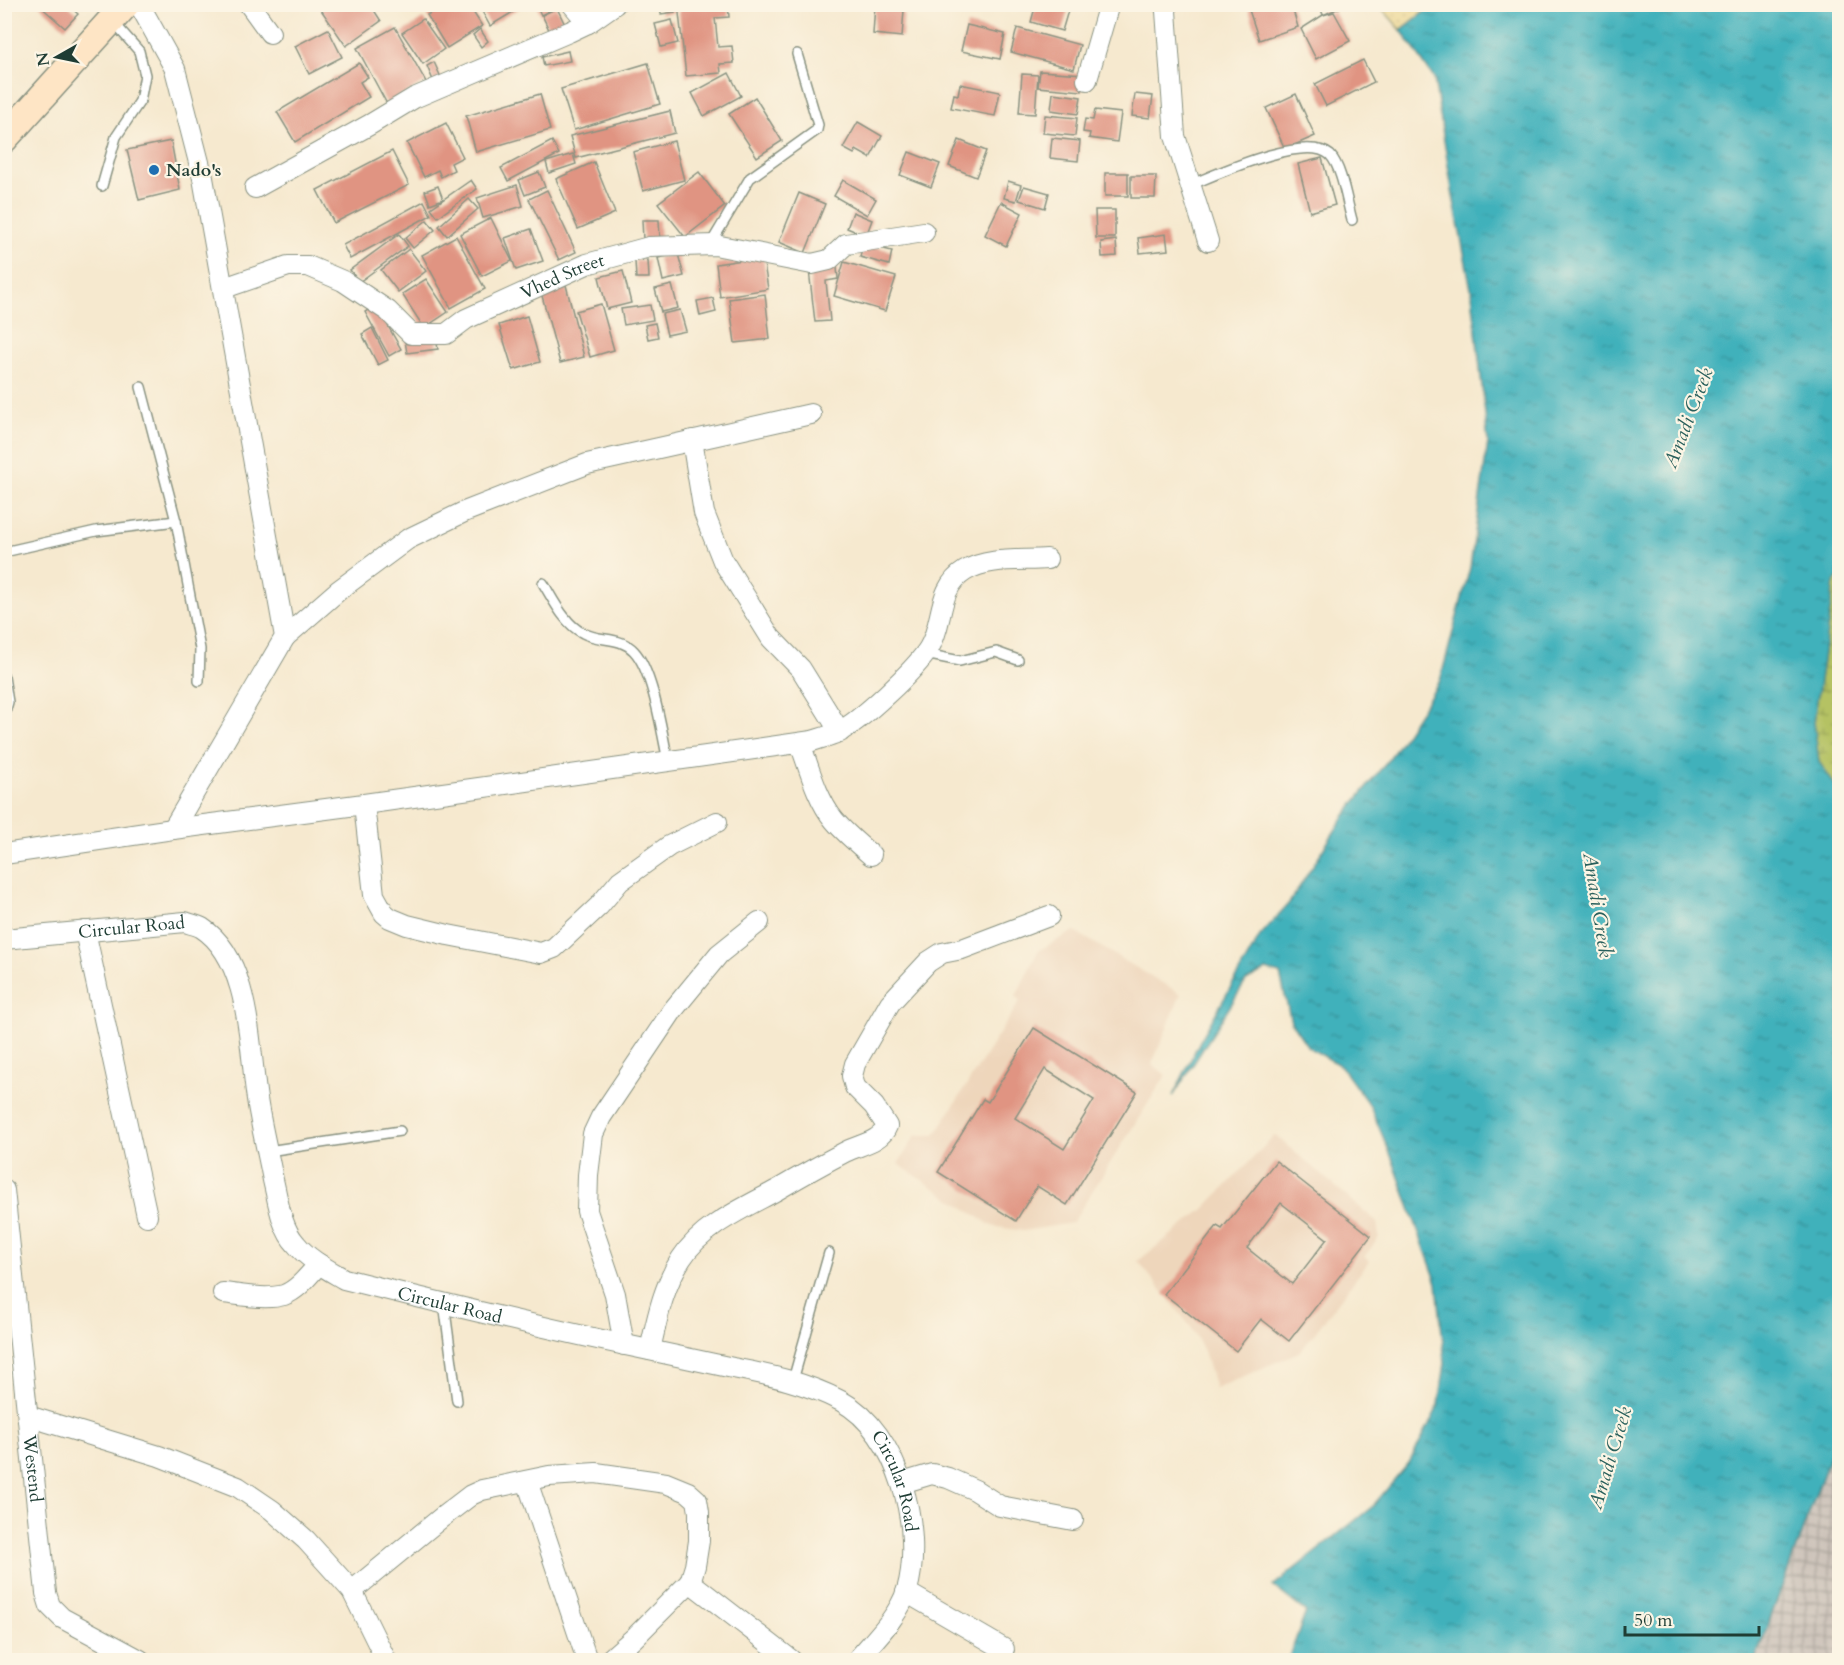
<svg xmlns="http://www.w3.org/2000/svg" width="1844" height="1665" font-family="Cardo,serif">
<style>
.built{fill:#eed6bb}
.industrial{fill:url(#industrial-grid)}
.wetland{fill:url(#wetland-marsh);stroke:#6a804c;stroke-width:1.5}
.sand{fill:url(#sand-dots);stroke:#868c69;stroke-width:1.5}
.water{fill:url(#water-ripples);stroke:#307778;stroke-width:1.5}
.building{fill:#e09482;fill-rule:evenodd}
.lines{fill:none;stroke-linecap:round;stroke-linejoin:round}
.lane-casing{stroke:#8a9382;stroke-width:12}
.street-casing{stroke:#8a9382;stroke-width:22}
.secondary-casing{stroke:#8a9382;stroke-width:30}
.lane{stroke:#fff;stroke-width:9}
.street{stroke:#fff;stroke-width:20}
.secondary{stroke:#fee5c5;stroke-width:27}
.poi-dot{fill:#1f6fb2;stroke:#fcf5e5;stroke-width:2}
.labels{text-anchor:middle;dominant-baseline:central;stroke-width:4.5;stroke-linejoin:round;paint-order:stroke}
.poi-label{font-size:18px;font-weight:bold;fill:#1f3d34;stroke:#fcf5e5;text-anchor:start}
.street-label{font-size:18px;fill:#1f3d34;stroke:#fcf5e5}
.water-label{font-size:20px;font-style:italic;fill:#29605c;stroke:#fcf5e5}
</style>
<defs>
<pattern id="industrial-grid" width="8" height="8" patternUnits="userSpaceOnUse" patternTransform="scale(1.5)"><rect width="8" height="8" fill="#ccc2b9"/><path d="M0 4h8M4 0v8" fill="none" stroke="#a59f97"/></pattern>
<pattern id="wetland-marsh" width="20" height="14" patternUnits="userSpaceOnUse" patternTransform="scale(1.5)"><rect width="20" height="14" fill="#b5c264"/><path d="M1 5h8M5 5V1M11 12h8M15 12V8" fill="none" stroke="#939f53"/></pattern>
<pattern id="sand-dots" width="8" height="8" patternUnits="userSpaceOnUse" patternTransform="scale(1.5)"><rect width="8" height="8" fill="#eeda9e"/><path d="M2 2h.1M6 6h.1" fill="none" stroke="#ccbc89" stroke-width="1.8" stroke-linecap="round"/></pattern>
<pattern id="water-ripples" width="26" height="14" patternUnits="userSpaceOnUse" patternTransform="scale(1.5)"><rect width="26" height="14" fill="#41b1bb"/><path d="M2 4q2-2 4 0t4 0M15 11q2-2 4 0t4 0" fill="none" stroke="#369199"/></pattern>
</defs>
<rect width="100%" height="100%" fill="#fcf5e5"/>
<filter id="ink" filterUnits="userSpaceOnUse"><feTurbulence type="fractalNoise" baseFrequency=".0167" numOctaves="2"/><feDisplacementMap in="SourceGraphic" scale="12" xChannelSelector="R" yChannelSelector="G"/><feConvolveMatrix kernelMatrix="1 2 1 2 8 2 1 2 1" color-interpolation-filters="sRGB"/></filter>
<filter id="wash" filterUnits="userSpaceOnUse"><feTurbulence type="fractalNoise" baseFrequency=".008" numOctaves="4" result="noise"/><feDisplacementMap in="SourceGraphic" scale="24" xChannelSelector="R" yChannelSelector="G"/><feGaussianBlur stdDeviation="1.35" result="paint"/><feColorMatrix in="noise" values="0 0 0 0 0 0 0 0 0 0 0 0 0 0 0 0 0 1.4 0 .05"/><feComposite in="paint" operator="in"/></filter>
<g filter="url(#wash)">
<rect width="100%" height="100%" fill="#f6e9cf"/>
<!-- built -->
<g class="built">
<path d="M 1074,931 L 1181,994 L 1152,1064 L 1166,1075 L 1072,1223 L 1023,1231 L 992,1226 L 898,1164 L 916,1135 L 935,1135 L 1020,1001 L 1016,996 L 1038,951 Z"/>
<path d="M 1275,1135 L 1377,1222 L 1379,1237 L 1364,1257 L 1370,1260 L 1301,1351 L 1215,1389 L 1204,1351 L 1191,1327 L 1138,1261 L 1204,1209 Z"/>
</g>
<!-- industrial -->
<path class="industrial" d="M 1839,1431 L 1839,1660 L 1755,1660 Z"/>
<!-- wetland -->
<path class="wetland" d="M 1839,575 L 1839,793 L 1819,762 L 1814,722 L 1834,582 Z"/>
<!-- sand -->
<path class="sand" d="M 1379,5 L 1440,5 L 1427,10 L 1401,30 Z"/>
<!-- water -->
<path class="water" d="M 1440,4 L 1839,5 L 1840,575 L 1834,582 L 1814,722 L 1819,762 L 1840,793 L 1839,1431 L 1755,1660 L 1288,1660 L 1306,1612 L 1273,1586 L 1372,1507 L 1409,1463 L 1439,1405 L 1445,1363 L 1437,1283 L 1392,1158 L 1370,1106 L 1341,1066 L 1308,1047 L 1291,1022 L 1280,974 L 1266,970 L 1246,981 L 1173,1096 L 1200,1041 L 1260,936 L 1290,902 L 1343,818 L 1394,752 L 1440,681 L 1470,568 L 1488,442 L 1472,294 L 1453,196 L 1434,78 L 1401,30 L 1427,10 Z"/>
<g id="blocks">
<!-- building -->
<g class="building">
<path d="M 38,4 L 67,4 L 78,14 L 65,28 Z"/>
<path d="M 317,4 L 370,4 L 381,21 L 346,46 Z"/>
<path d="M 444,4 L 468,4 L 482,26 L 447,48 L 427,15 Z"/>
<path d="M 478,4 L 526,4 L 490,26 Z"/>
<path d="M 536,4 L 556,4 L 557,7 L 541,15 Z"/>
<path d="M 660,4 L 674,4 L 675,12 L 661,14 Z"/>
<path d="M 678,4 L 728,4 L 729,17 L 715,18 L 718,47 L 732,46 L 734,63 L 720,64 L 721,73 L 686,76 Z"/>
<path d="M 875,4 L 892,4 L 891,9 L 904,10 L 902,37 L 873,34 Z"/>
<path d="M 1036,4 L 1070,4 L 1062,31 L 1031,22 Z"/>
<path d="M 1247,4 L 1291,4 L 1298,27 L 1259,40 Z"/>
<path d="M 1319,4 L 1348,4 L 1323,15 Z"/>
<path d="M 557,8 L 566,27 L 551,34 L 542,15 Z"/>
<path d="M 1334,12 L 1350,41 L 1316,59 L 1301,29 L 1323,15 Z"/>
<path d="M 423,19 L 444,49 L 423,64 L 402,33 Z"/>
<path d="M 672,20 L 678,43 L 661,47 L 655,24 Z"/>
<path d="M 967,25 L 1005,34 L 1000,59 L 961,51 Z"/>
<path d="M 395,27 L 426,82 L 387,104 L 357,48 Z"/>
<path d="M 1017,28 L 1080,45 L 1074,69 L 1011,52 Z"/>
<path d="M 328,29 L 342,57 L 309,74 L 295,46 Z"/>
<path d="M 480,29 L 488,41 L 481,47 L 473,35 Z"/>
<path d="M 568,51 L 570,61 L 544,66 L 542,57 Z"/>
<path d="M 1363,60 L 1374,82 L 1326,106 L 1315,84 Z"/>
<path d="M 434,62 L 443,82 L 435,85 L 427,66 Z"/>
<path d="M 359,63 L 368,77 L 360,82 L 369,97 L 295,142 L 277,112 Z"/>
<path d="M 648,63 L 660,104 L 574,130 L 561,89 Z"/>
<path d="M 1040,71 L 1083,74 L 1082,91 L 1038,87 Z"/>
<path d="M 729,73 L 741,96 L 704,116 L 692,93 Z"/>
<path d="M 1022,74 L 1038,75 L 1035,114 L 1019,113 Z"/>
<path d="M 960,84 L 1000,92 L 995,116 L 951,108 L 954,94 L 958,95 Z"/>
<path d="M 1053,93 L 1081,97 L 1078,114 L 1051,110 Z"/>
<path d="M 540,94 L 550,130 L 476,152 L 466,116 Z"/>
<path d="M 1135,94 L 1153,96 L 1150,118 L 1132,116 Z"/>
<path d="M 1296,94 L 1315,136 L 1285,149 L 1266,108 Z"/>
<path d="M 755,97 L 782,141 L 757,157 L 729,114 Z"/>
<path d="M 1095,110 L 1121,113 L 1117,142 L 1089,138 L 1090,133 L 1083,132 L 1085,119 L 1093,120 Z"/>
<path d="M 670,111 L 675,133 L 576,158 L 570,136 Z"/>
<path d="M 1045,115 L 1077,118 L 1075,136 L 1043,133 Z"/>
<path d="M 858,122 L 882,136 L 870,158 L 856,150 L 854,154 L 843,148 Z"/>
<path d="M 446,123 L 463,157 L 451,163 L 454,170 L 441,177 L 438,170 L 424,177 L 407,143 Z"/>
<path d="M 1052,138 L 1080,141 L 1078,161 L 1050,158 Z"/>
<path d="M 959,140 L 986,151 L 976,177 L 949,166 Z"/>
<path d="M 171,141 L 180,190 L 139,200 L 127,150 Z"/>
<path d="M 552,141 L 559,154 L 508,181 L 501,168 Z"/>
<path d="M 674,141 L 684,180 L 643,191 L 633,152 Z"/>
<path d="M 392,151 L 409,185 L 334,223 L 317,190 Z"/>
<path d="M 909,152 L 940,164 L 931,187 L 900,175 Z"/>
<path d="M 573,154 L 576,164 L 549,173 L 546,162 Z"/>
<path d="M 1322,158 L 1335,205 L 1310,212 L 1298,164 Z"/>
<path d="M 594,162 L 615,213 L 578,229 L 556,179 Z"/>
<path d="M 539,172 L 545,187 L 525,195 L 519,180 Z"/>
<path d="M 699,172 L 725,206 L 685,237 L 658,203 Z"/>
<rect x="1105" y="173" width="23" height="23"/>
<path d="M 1131,176 L 1156,176 L 1155,198 L 1131,198 Z"/>
<path d="M 471,180 L 477,189 L 438,217 L 431,208 Z"/>
<path d="M 843,180 L 876,199 L 867,215 L 834,196 Z"/>
<path d="M 1008,181 L 1021,185 L 1016,201 L 1004,198 Z"/>
<path d="M 517,185 L 523,206 L 483,218 L 477,198 Z"/>
<path d="M 438,186 L 443,199 L 430,204 L 425,191 Z"/>
<path d="M 1024,186 L 1049,193 L 1045,208 L 1019,200 Z"/>
<path d="M 547,190 L 576,252 L 559,260 L 529,199 Z"/>
<path d="M 799,193 L 825,204 L 805,253 L 779,242 Z"/>
<path d="M 469,199 L 478,209 L 447,236 L 439,226 Z"/>
<path d="M 424,201 L 431,215 L 350,259 L 343,245 Z"/>
<path d="M 1001,202 L 1022,213 L 1006,246 L 985,235 Z"/>
<path d="M 1095,210 L 1115,210 L 1115,238 L 1096,238 Z"/>
<path d="M 853,212 L 872,220 L 866,236 L 847,228 Z"/>
<path d="M 491,218 L 512,261 L 482,276 L 460,234 Z"/>
<path d="M 427,220 L 435,230 L 413,248 L 405,238 Z"/>
<path d="M 642,220 L 659,220 L 660,239 L 643,240 Z"/>
<path d="M 531,229 L 543,261 L 516,270 L 505,238 Z"/>
<path d="M 399,234 L 408,246 L 359,282 L 350,270 Z"/>
<path d="M 1166,234 L 1168,250 L 1140,253 L 1138,238 Z"/>
<path d="M 456,236 L 485,289 L 451,308 L 422,255 Z"/>
<path d="M 1116,240 L 1117,256 L 1102,257 L 1101,242 Z"/>
<path d="M 863,244 L 892,251 L 889,265 L 860,257 Z"/>
<path d="M 409,249 L 426,271 L 398,292 L 381,270 Z"/>
<path d="M 678,254 L 684,276 L 663,281 L 658,258 Z"/>
<path d="M 763,257 L 768,289 L 720,297 L 716,264 Z"/>
<path d="M 648,260 L 649,278 L 636,278 L 635,261 Z"/>
<path d="M 844,262 L 896,277 L 885,311 L 834,296 Z"/>
<path d="M 837,267 L 838,279 L 826,281 L 830,321 L 815,322 L 809,270 Z"/>
<path d="M 623,271 L 631,303 L 607,309 L 599,277 Z"/>
<path d="M 426,279 L 448,312 L 424,328 L 402,294 Z"/>
<path d="M 566,285 L 584,357 L 560,363 L 541,292 Z"/>
<path d="M 672,285 L 678,308 L 661,312 L 655,289 Z"/>
<path d="M 765,294 L 770,339 L 735,343 L 729,299 Z"/>
<path d="M 713,298 L 716,312 L 700,316 L 697,301 Z"/>
<path d="M 601,304 L 614,350 L 590,357 L 576,311 Z"/>
<path d="M 376,305 L 401,349 L 389,356 L 365,312 Z"/>
<path d="M 650,305 L 653,320 L 624,325 L 621,309 Z"/>
<path d="M 680,310 L 686,331 L 667,335 L 662,314 Z"/>
<path d="M 527,316 L 540,362 L 513,370 L 499,325 Z"/>
<path d="M 655,323 L 658,337 L 648,339 L 645,325 Z"/>
<path d="M 372,328 L 388,360 L 378,365 L 362,334 Z"/>
<path d="M 436,338 L 438,349 L 407,353 L 405,341 Z"/>
<path d="M 1034,1028 L 1137,1092 L 1067,1205 L 1037,1186 L 1016,1221 L 938,1172 L 983,1099 L 988,1102 ZM 1045,1069 L 1094,1100 L 1064,1149 L 1015,1118 Z"/>
<path d="M 1276,1161 L 1371,1236 L 1289,1341 L 1261,1319 L 1236,1351 L 1164,1294 L 1217,1226 L 1222,1229 ZM 1281,1203 L 1327,1239 L 1292,1284 L 1247,1248 Z"/>
</g>
</g>
</g>
<g filter="url(#ink)">
<use href="#blocks" fill-opacity="0" stroke="#8a9382" stroke-width="1.5"/>
<g class="lines">
<!-- lane casing -->
<g class="lane-casing">
<g id="lane">
<path d="M 1190,185 C 1217,174 1306,133 1330,155 C 1342,167 1347,203 1352,220"/>
<path d="M 102,186 L 116,137 L 140,101 L 145,75 L 139,51 L 114,23"/>
<path d="M 710,245 L 750,178 L 817,130 L 818,125 L 797,54"/>
<path d="M 141,387 L 176,521 L 200,649 L 199,681"/>
<path d="M 4,552 L 96,531 L 176,521"/>
<path d="M 543,583 C 553,599 565,625 583,633 C 600,642 620,636 634,651 C 653,671 662,733 668,761"/>
<path d="M 925,654 L 960,661 L 996,652 L 1018,660"/>
<path d="M 4,677 L 8,702 L 4,716"/>
<path d="M 268,1151 L 400,1131"/>
<path d="M 444,1303 L 457,1401"/>
<path d="M 793,1380 L 829,1253"/>
</g>
</g>
<!-- street casing -->
<g class="street-casing">
<g id="street">
<path d="M 139,4 L 175,69 L 203,178 L 285,637 L 173,829"/>
<path d="M 249,4 L 270,33"/>
<path d="M 572,4 L 588,23"/>
<path d="M 1164,4 L 1166,11 L 1175,136 L 1208,241"/>
<path d="M 1087,80 L 1109,4"/>
<path d="M 255,188 L 371,124 L 414,98 L 569,32 L 588,23 L 615,4"/>
<path id="s1" d="M 224,288 L 288,266 L 308,266 L 343,281 L 388,311 L 411,334 L 446,334 L 466,319 L 587,264 L 649,247 L 715,245 L 812,264 L 829,260 L 846,244 L 924,232"/>
<path d="M 692,440 L 704,513 L 723,561 L 771,638 L 801,669 L 840,732"/>
<path d="M 285,637 L 339,590 L 408,539 L 464,512 L 587,464 L 811,414"/>
<path d="M 800,743 C 809,768 817,799 834,820 C 845,833 858,844 871,855"/>
<path d="M 364,804 L 374,895 L 384,913 L 390,918 L 407,925 L 448,935 L 541,953 L 554,948 L 599,906 L 620,881 L 669,846 L 717,822"/>
<path d="M 4,854 L 173,829 L 364,804 L 812,741 C 821,738 830,736 838,732 C 860,722 917,668 929,648 C 945,621 936,589 965,571 C 988,557 1021,561 1047,559"/>
<path d="M 85,931 L 147,1216"/>
<path id="s2" d="M 4,939 L 185,922 C 190,924 197,925 202,928 C 251,960 249,1048 257,1099 C 261,1126 268,1153 273,1180 C 278,1200 281,1228 296,1244 C 308,1259 327,1269 344,1279 C 441,1303 538,1327 635,1347 C 668,1354 700,1361 733,1368 C 770,1375 807,1383 841,1401 C 899,1432 924,1531 907,1590 C 899,1616 874,1640 857,1660"/>
<path id="s3" d="M 4,1190 L 46,1593 L 50,1606 L 62,1618 L 140,1660"/>
<path d="M 223,1293 C 242,1295 266,1300 284,1295 C 298,1290 309,1275 319,1264"/>
<path d="M 624,1345 L 615,1294 L 587,1211 L 588,1175 L 593,1134 L 601,1117 L 673,1010 L 719,954 L 759,922"/>
<path d="M 650,1350 C 657,1319 663,1287 681,1259 C 702,1226 744,1208 777,1190 C 799,1177 822,1164 845,1152 C 858,1145 881,1142 887,1126 L 874,1106 L 855,1087 L 852,1076 L 855,1064 L 890,1003 L 928,962 L 942,953 L 962,949 L 1049,916"/>
<path d="M 28,1416 L 159,1456 L 238,1487 L 272,1510 L 306,1540 L 352,1591 L 386,1660"/>
<path d="M 527,1481 L 587,1660"/>
<path d="M 902,1483 L 932,1474 L 948,1478 L 975,1490 L 1000,1506 L 1073,1520"/>
<path d="M 690,1582 L 791,1660"/>
<path d="M 352,1591 L 441,1518 L 471,1495 L 482,1490 L 549,1476 L 596,1473 L 666,1483 L 688,1492 L 697,1500 L 699,1512 L 699,1541 L 695,1566 L 690,1582 L 634,1638 L 609,1660"/>
<path d="M 906,1592 L 1004,1649"/>
</g>
</g>
<!-- secondary casing -->
<g class="secondary-casing">
<path id="secondary" d="M 4,139 L 126,4"/>
</g>
<!-- lane -->
<use href="#lane" class="lane"/>
<!-- street -->
<use href="#street" class="street"/>
<!-- secondary -->
<use href="#secondary" class="secondary"/>
</g>
</g>
<!-- markers -->
<circle class="poi-dot" cx="154" cy="170" r="6"/>
<g class="labels">
<!-- poi labels -->
<g class="poi-label">
<text x="166" y="170">Nado's</text>
</g>
<!-- street labels -->
<g class="street-label">
<text stroke="none"><textPath href="#s1" startOffset="378">Vhed Street</textPath></text>
<text stroke="none"><textPath href="#s2" startOffset="128">Circular Road</textPath></text>
<text stroke="none"><textPath href="#s2" startOffset="705">Circular Road</textPath></text>
<text stroke="none"><textPath href="#s3" startOffset="280">Westend</textPath></text>
<text stroke="none"><textPath href="#s2" startOffset="1209">Circular Road</textPath></text>
</g>
<!-- water labels -->
<g class="water-label">
<text transform="translate(1688 418) rotate(-69)">Amadi Creek</text>
<text transform="translate(1598 905) rotate(81)">Amadi Creek</text>
<text transform="translate(1610 1458) rotate(-73)">Amadi Creek</text>
</g>
</g>
<!-- margin -->
<rect width="1844" height="1665" fill="none" stroke="#fcf5e5" stroke-width="24"/>
<!-- north arrow -->
<g transform="translate(57 57) rotate(261)" stroke="#fcf5e5" stroke-width="4.5" paint-order="stroke">
<path d="M0-4.5L10 22L0 15L-10 22Z" fill="#1f3d34"/>
<text y="-9" font-size="16" font-weight="bold" text-anchor="middle" fill="#1f3d34">N</text>
</g>
<!-- scale -->
<path d="M1625 1626v9h134v-9" fill="none" stroke="#1f3d34" stroke-width="3"/>
<text x="1634" y="1626" font-size="18" fill="#1f3d34" stroke="#fcf5e5" stroke-width="4.5" paint-order="stroke">50 m</text>
</svg>
